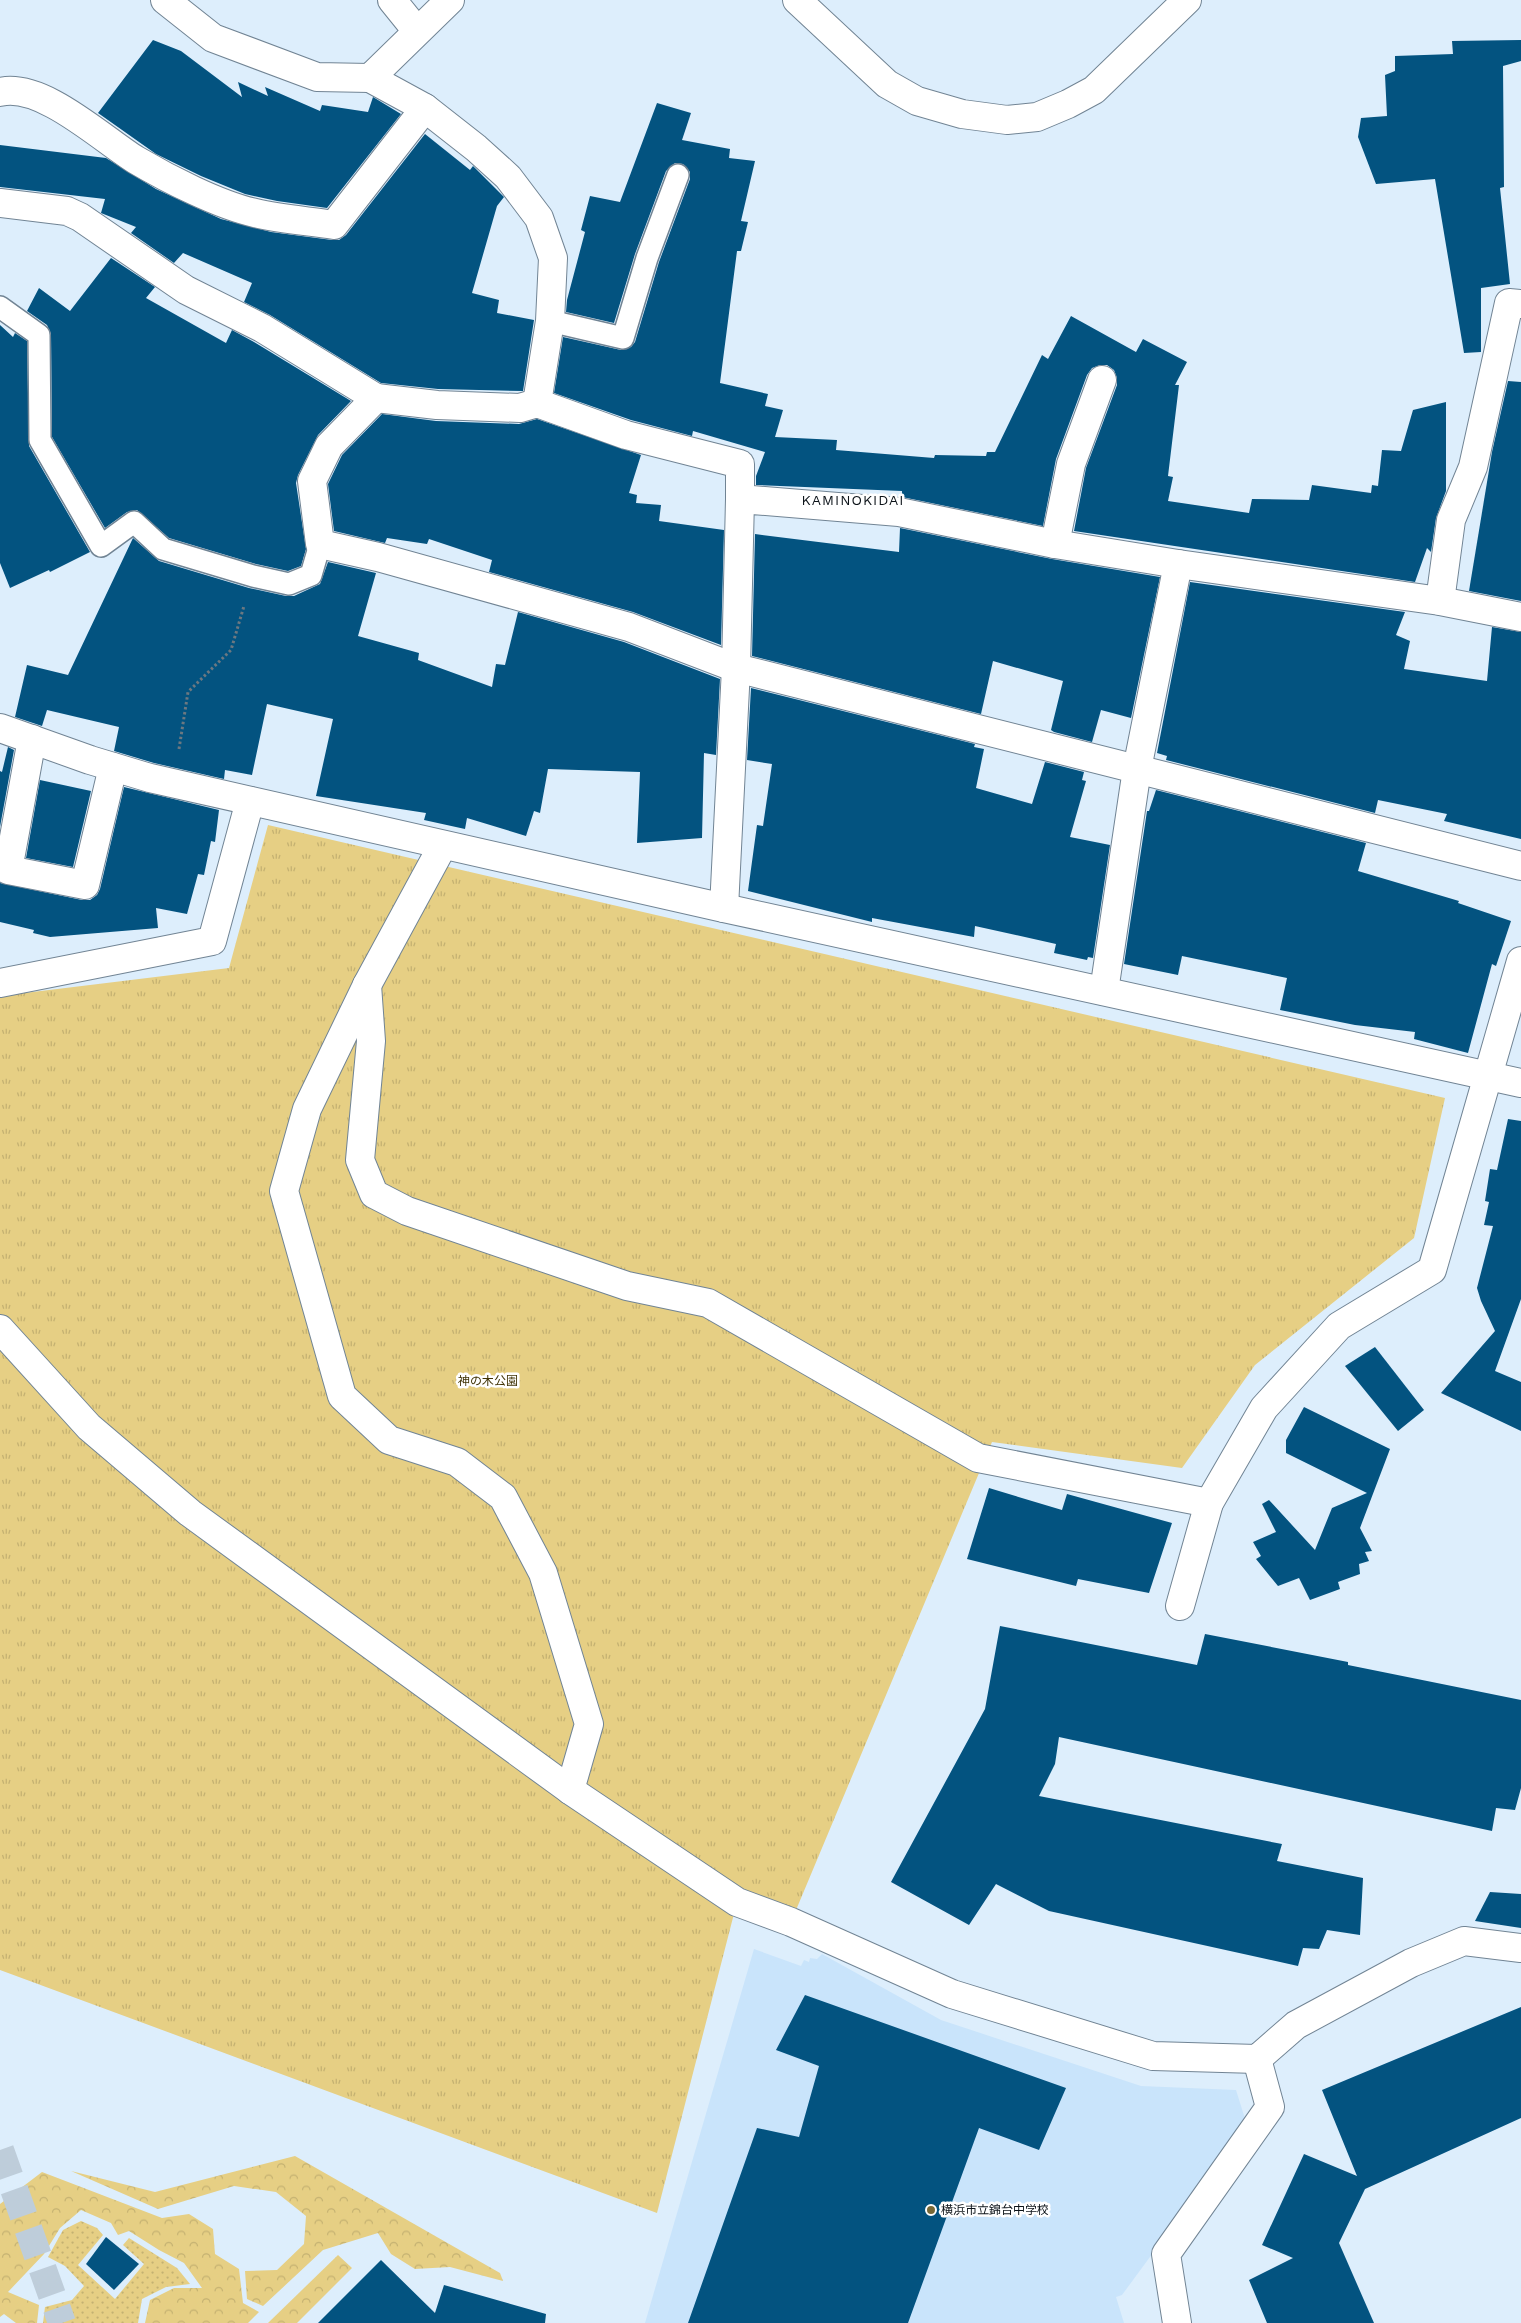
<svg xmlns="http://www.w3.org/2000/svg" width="1521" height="2323" font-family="'Work Sans','Noto Sans JP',sans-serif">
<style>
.built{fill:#c9e4fb}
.grass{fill:url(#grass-dots)}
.forest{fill:url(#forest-crowns)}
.park{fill:url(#park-tufts)}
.building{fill:#035380}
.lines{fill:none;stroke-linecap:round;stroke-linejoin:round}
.highway-tunnel{stroke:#becdda;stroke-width:28;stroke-dasharray:28 14;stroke-linecap:butt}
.lane-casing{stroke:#718494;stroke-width:24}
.street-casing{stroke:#718494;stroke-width:30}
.secondary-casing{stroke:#718494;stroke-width:30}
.path{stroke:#6c7881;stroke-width:3;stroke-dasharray:2.5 2.5;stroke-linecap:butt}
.lane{stroke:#fff;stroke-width:21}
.street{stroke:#fff;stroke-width:28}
.secondary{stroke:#fff;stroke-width:28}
.poi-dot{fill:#776836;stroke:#fff;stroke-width:2}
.labels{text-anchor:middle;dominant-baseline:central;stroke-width:5;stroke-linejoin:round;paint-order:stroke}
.park-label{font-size:12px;fill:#413407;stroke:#fff}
.poi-label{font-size:12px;fill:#0b1218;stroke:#fff;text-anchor:start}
.neighbourhood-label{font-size:14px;letter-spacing:1px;fill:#0b1218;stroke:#fff}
</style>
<defs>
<pattern id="grass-dots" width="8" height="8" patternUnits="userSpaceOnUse" patternTransform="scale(1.25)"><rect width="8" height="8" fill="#e6cf84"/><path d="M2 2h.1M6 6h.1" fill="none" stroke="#c4b171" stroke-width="1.8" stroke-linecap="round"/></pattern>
<pattern id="forest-crowns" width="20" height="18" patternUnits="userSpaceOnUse" patternTransform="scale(1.25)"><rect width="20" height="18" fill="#e6cf84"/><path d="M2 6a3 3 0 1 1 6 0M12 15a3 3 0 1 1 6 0" fill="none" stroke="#c4b171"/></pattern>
<pattern id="park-tufts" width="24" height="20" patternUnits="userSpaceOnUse" patternTransform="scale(1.25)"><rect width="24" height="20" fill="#e6cf84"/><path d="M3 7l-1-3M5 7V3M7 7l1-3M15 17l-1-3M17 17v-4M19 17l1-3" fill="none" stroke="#c4b171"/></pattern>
</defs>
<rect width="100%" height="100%" fill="#ddeefc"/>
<!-- built -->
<path class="built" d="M 754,1949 L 801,1966 L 804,1960 L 809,1962 L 810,1958 L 817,1959 L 822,1954 L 941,2020 L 1141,2086 L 1236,2090 L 1247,2125 L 1122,2295 L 1116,2297 L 1124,2323 L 645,2323 Z"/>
<!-- grass -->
<path class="grass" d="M 81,2221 L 97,2228 L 103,2235 L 78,2265 L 115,2299 L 144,2264 L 123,2245 L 129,2238 L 177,2268 L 190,2284 L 166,2287 L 142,2299 L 138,2323 L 43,2323 L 45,2307 L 72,2300 L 84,2286 L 65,2266 L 48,2257 L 63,2230 Z"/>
<!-- forest -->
<g class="forest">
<path d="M 295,2156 L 500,2273 L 503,2281 L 450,2267 L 415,2269 L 391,2254 L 378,2233 L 323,2250 L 263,2306 L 247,2299 L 245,2271 L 277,2270 L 304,2244 L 306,2216 L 276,2192 L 234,2186 L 158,2209 L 71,2171 L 155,2192 Z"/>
<path d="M 42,2172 L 162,2218 L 189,2214 L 213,2229 L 215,2254 L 239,2269 L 243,2303 L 259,2312 L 248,2323 L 145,2323 L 150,2300 L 174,2288 L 202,2288 L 184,2263 L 159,2250 L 129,2231 L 118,2235 L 111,2223 L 81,2210 L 60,2228 L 44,2254 L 8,2292 L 39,2305 L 37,2323 L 16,2323 L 4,2314 L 0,2317 L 0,2204 Z"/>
<path d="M 338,2255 L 352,2268 L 297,2323 L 268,2323 Z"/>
</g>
<!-- park -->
<path class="park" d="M 268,825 L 1445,1098 L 1414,1238 L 1255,1365 L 1182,1468 L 992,1442 L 791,1922 L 737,1902 L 657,2213 L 0,1970 L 0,996 L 229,968 Z"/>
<!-- building -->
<g class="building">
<path d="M 153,40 L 181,51 L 242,97 L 238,82 L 268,96 L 265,87 L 320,111 L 322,105 L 368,112 L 373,97 L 401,114 L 327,208 L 277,201 L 245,194 L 201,176 L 156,154 L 98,113 Z"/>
<path d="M 1521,40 L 1521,61 L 1503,66 L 1504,187 L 1500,188 L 1510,284 L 1481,288 L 1481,352 L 1464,353 L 1435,179 L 1376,184 L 1358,137 L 1361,118 L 1387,116 L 1385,75 L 1395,71 L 1395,56 L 1453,54 L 1452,41 Z"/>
<path d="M 657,103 L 691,113 L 682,140 L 730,149 L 729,158 L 755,161 L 741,221 L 748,222 L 741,251 L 737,251 L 720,383 L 768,394 L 765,406 L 783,410 L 775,437 L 837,440 L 836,450 L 934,458 L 935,455 L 986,456 L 987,452 L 995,452 L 1042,355 L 1048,359 L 1071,316 L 1136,352 L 1143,339 L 1187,362 L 1175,385 L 1179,385 L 1168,476 L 1173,477 L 1168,501 L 1249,513 L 1252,499 L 1309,500 L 1312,485 L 1371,493 L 1372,485 L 1378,486 L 1382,450 L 1401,451 L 1413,410 L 1446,402 L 1446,491 L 1436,518 L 1431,552 L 1427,548 L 1415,582 L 1074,531 L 1086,468 L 1117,385 L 1117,378 L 1114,370 L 1107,365 L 1100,365 L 1092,368 L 1087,375 L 1056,459 L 1043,526 L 902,497 L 902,491 L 756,485 L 756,476 L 765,452 L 693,431 L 692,436 L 631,420 L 554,393 L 563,337 L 621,350 L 631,347 L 635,342 L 659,262 L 690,179 L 690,172 L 683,164 L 675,163 L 666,171 L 635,254 L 614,323 L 566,312 L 567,300 L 585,232 L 581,230 L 590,196 L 620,202 Z"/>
<path d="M 425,134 L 470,170 L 473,166 L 504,197 L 497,206 L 472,293 L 499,300 L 497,313 L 534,320 L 523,391 L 438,389 L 381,383 L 270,315 L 244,302 L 252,283 L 183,253 L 174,263 L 131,233 L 136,227 L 101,213 L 105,199 L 0,187 L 0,145 L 106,158 L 156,189 L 221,219 L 271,232 L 332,240 L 339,240 L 346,235 Z"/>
<path d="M 111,258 L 155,287 L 146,298 L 226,343 L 232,330 L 254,342 L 351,401 L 318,435 L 298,475 L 296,483 L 306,549 L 301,566 L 288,571 L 256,564 L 169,538 L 137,510 L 127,512 L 105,528 L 52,437 L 51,334 L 47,325 L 27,311 L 39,288 L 70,311 Z"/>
<path d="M 0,325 L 13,337 L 15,333 L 27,341 L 29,446 L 90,552 L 50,572 L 49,570 L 10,588 L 0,563 Z"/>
<path d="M 1508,381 L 1521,382 L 1521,601 L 1469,591 L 1492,452 Z"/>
<path d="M 382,414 L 436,421 L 519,424 L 537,419 L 641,455 L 629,493 L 637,495 L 636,503 L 661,505 L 659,521 L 724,530 L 721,645 L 633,612 L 489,572 L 492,560 L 429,539 L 427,544 L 387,538 L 385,543 L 334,531 L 328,484 L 342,455 Z"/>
<path d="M 900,528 L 1052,559 L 1160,577 L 1131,718 L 1101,710 L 1092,742 L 1054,732 L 1051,730 L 1063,681 L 993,661 L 981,714 L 752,656 L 755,534 L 899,552 Z"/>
<path d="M 133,538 L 159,561 L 249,588 L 286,596 L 294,596 L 320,584 L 328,562 L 376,573 L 358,636 L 419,653 L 418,660 L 492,687 L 496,664 L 505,665 L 518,612 L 624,642 L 720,679 L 716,755 L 704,753 L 702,838 L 637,843 L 640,772 L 548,769 L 540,813 L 534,811 L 526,836 L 467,818 L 465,829 L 424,820 L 426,813 L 316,796 L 333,719 L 267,704 L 252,775 L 225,770 L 224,779 L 154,763 L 114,751 L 119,727 L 47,710 L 42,726 L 15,717 L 27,665 L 68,675 Z"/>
<path d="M 1190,582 L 1405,612 L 1396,635 L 1410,641 L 1404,669 L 1487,681 L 1492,627 L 1521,632 L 1521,839 L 1444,821 L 1447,814 L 1378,800 L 1375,813 L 1166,760 L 1167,756 L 1157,753 Z"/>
<path d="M 751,688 L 975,744 L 974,747 L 984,749 L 976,788 L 1032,804 L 1045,762 L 1084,772 L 1082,780 L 1086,781 L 1070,837 L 1110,845 L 1093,958 L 1088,957 L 1087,960 L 1054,953 L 1056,944 L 975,926 L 974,937 L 872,918 L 872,922 L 748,891 L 757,825 L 763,826 L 772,764 L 747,760 Z"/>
<path d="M 8,747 L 14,750 L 0,827 L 0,771 L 2,772 Z"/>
<path d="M 40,780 L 91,791 L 73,867 L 26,858 Z"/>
<path d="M 124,787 L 219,810 L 215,842 L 211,841 L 204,875 L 198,874 L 187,914 L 156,908 L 158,928 L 50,937 L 33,933 L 34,930 L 0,922 L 0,883 L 82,900 L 90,900 L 97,895 L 100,889 Z"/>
<path d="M 1156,790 L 1366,843 L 1358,871 L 1459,901 L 1458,903 L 1511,921 L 1496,966 L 1492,964 L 1468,1053 L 1414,1039 L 1415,1032 L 1355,1025 L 1280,1010 L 1287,978 L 1182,956 L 1178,975 L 1124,964 L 1147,811 L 1149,811 Z"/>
<path d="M 1508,1119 L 1521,1121 L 1521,1299 L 1495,1371 L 1521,1382 L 1521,1431 L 1441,1393 L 1495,1331 L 1481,1301 L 1477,1288 L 1493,1226 L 1484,1225 L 1489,1202 L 1485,1201 L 1490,1169 L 1497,1170 Z"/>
<path d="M 1375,1347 L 1424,1410 L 1398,1431 L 1345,1366 Z"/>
<path d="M 1304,1407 L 1390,1449 L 1360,1528 L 1372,1551 L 1365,1552 L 1369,1561 L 1359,1564 L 1360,1574 L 1338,1582 L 1340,1589 L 1310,1600 L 1299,1578 L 1278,1586 L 1256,1559 L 1261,1556 L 1253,1542 L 1276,1532 L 1262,1504 L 1269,1500 L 1315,1550 L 1332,1508 L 1367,1493 L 1286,1453 L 1286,1440 Z"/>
<path d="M 989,1488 L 1062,1510 L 1067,1494 L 1172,1523 L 1149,1593 L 1078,1579 L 1076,1586 L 967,1559 Z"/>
<path d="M 1000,1626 L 1197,1665 L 1205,1634 L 1348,1662 L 1348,1665 L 1521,1700 L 1521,1788 L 1515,1810 L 1496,1808 L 1492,1831 L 1059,1737 L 1055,1764 L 1039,1796 L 1282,1844 L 1277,1861 L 1363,1878 L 1360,1935 L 1327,1930 L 1319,1949 L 1303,1948 L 1298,1966 L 1049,1911 L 996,1884 L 969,1925 L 891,1882 L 985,1709 Z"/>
<path d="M 1490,1892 L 1521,1894 L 1521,1928 L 1475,1921 Z"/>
<path d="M 805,1995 L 1066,2088 L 1039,2150 L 979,2128 L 908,2323 L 688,2323 L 757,2128 L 799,2137 L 819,2066 L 776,2050 Z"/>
<path d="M 1521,2007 L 1521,2118 L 1365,2189 L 1339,2243 L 1374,2323 L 1267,2323 L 1249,2280 L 1293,2258 L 1262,2245 L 1304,2154 L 1357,2176 L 1322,2090 Z"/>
<path d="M 106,2237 L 139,2264 L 114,2290 L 86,2264 Z"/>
<path d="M 381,2260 L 435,2313 L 444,2285 L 546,2314 L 545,2323 L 318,2323 Z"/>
</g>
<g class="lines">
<!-- highway-tunnel -->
<path class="highway-tunnel" d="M 0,2150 L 62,2323"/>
<!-- lane casing -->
<g class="lane-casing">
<g id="lane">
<path d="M 0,307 L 39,335 L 40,440 L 101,546 L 134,522 L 163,549 L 253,576 L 289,584 L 311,575 L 320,544"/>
<path d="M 550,321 L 623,338 L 647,258 L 678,175"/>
</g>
</g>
<!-- street casing -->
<g class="street-casing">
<g id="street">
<path d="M 165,0 L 213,38 L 317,77 L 370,78 L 450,0"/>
<path d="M 392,0 L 417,31"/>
<path d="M 370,78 L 425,108 L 476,148 L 508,177 L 539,218 L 553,258 L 550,321 L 537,403"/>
<path d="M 0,92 C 42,82 102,139 136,160 C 168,179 219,205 255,213 C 280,219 308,221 334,225 L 425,108"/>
<path d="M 0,203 L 67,211 L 80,217 L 186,290 L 262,328 L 376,398 L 329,446 L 312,481 L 320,544 L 378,557 L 629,627 L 736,668 L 1521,866"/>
<path d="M 376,398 L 437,405 L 520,408 L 537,403 L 626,435 L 740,464 L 740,499"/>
<path d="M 1055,544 L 1071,464 L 1102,380"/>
<path d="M 1440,601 L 1451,520 L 1473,467 L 1509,303 L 1521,304"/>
<path d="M 32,739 L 8,870 L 85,885 L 113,767"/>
<path d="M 443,845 L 367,985 L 307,1109 L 284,1191 L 342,1396 L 389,1440 L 457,1462 L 503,1497 L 543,1573 L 589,1724 L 570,1790"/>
<path d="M 724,908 L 736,668 L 740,499 L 899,512 L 1055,544 L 1178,564 L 1440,601 L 1521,617"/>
<path d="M 0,983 L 212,941 L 250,801"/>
<path d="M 367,985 L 371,1041 L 360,1160 L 374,1194 L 407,1211 L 627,1286 L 708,1303 L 978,1458 L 1209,1503"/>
<path d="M 1104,991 L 1137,769 L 1178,564"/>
<path d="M 0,1329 L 89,1427 L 190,1513 L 570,1790 L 737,1902 L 791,1922 L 952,1994 L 1153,2056 L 1257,2059 L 1296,2025 L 1411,1963 L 1464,1941 L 1521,1948"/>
<path d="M 1180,1606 L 1209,1503 L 1264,1408 L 1339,1326 L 1432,1270 L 1521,961"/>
<path d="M 1177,2323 L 1166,2254 L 1270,2107 L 1257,2059"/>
</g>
</g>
<!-- secondary casing -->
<g class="secondary-casing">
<g id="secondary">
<path d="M 797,0 L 887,84 L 917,101 L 962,114 L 1007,120 L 1037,117 L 1068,104 L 1094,90 L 1187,0"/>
<path d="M 0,728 L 90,760 L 150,778 L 724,908 L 1521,1083"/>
</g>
</g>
<!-- path -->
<path class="path" d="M 179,749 L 188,692 L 231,650 L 244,606"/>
<!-- lane -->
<use href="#lane" class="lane"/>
<!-- street -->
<use href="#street" class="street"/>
<!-- secondary -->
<use href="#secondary" class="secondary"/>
</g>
<!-- markers -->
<circle class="poi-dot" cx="931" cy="2210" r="5"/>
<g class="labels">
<!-- park labels -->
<g class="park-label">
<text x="488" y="1381">神の木公園</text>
</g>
<!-- poi labels -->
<g class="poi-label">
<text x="941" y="2210">横浜市立錦台中学校</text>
</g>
<!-- neighbourhood labels -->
<g class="neighbourhood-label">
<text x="853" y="500">KAMINOKIDAI</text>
</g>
</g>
</svg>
